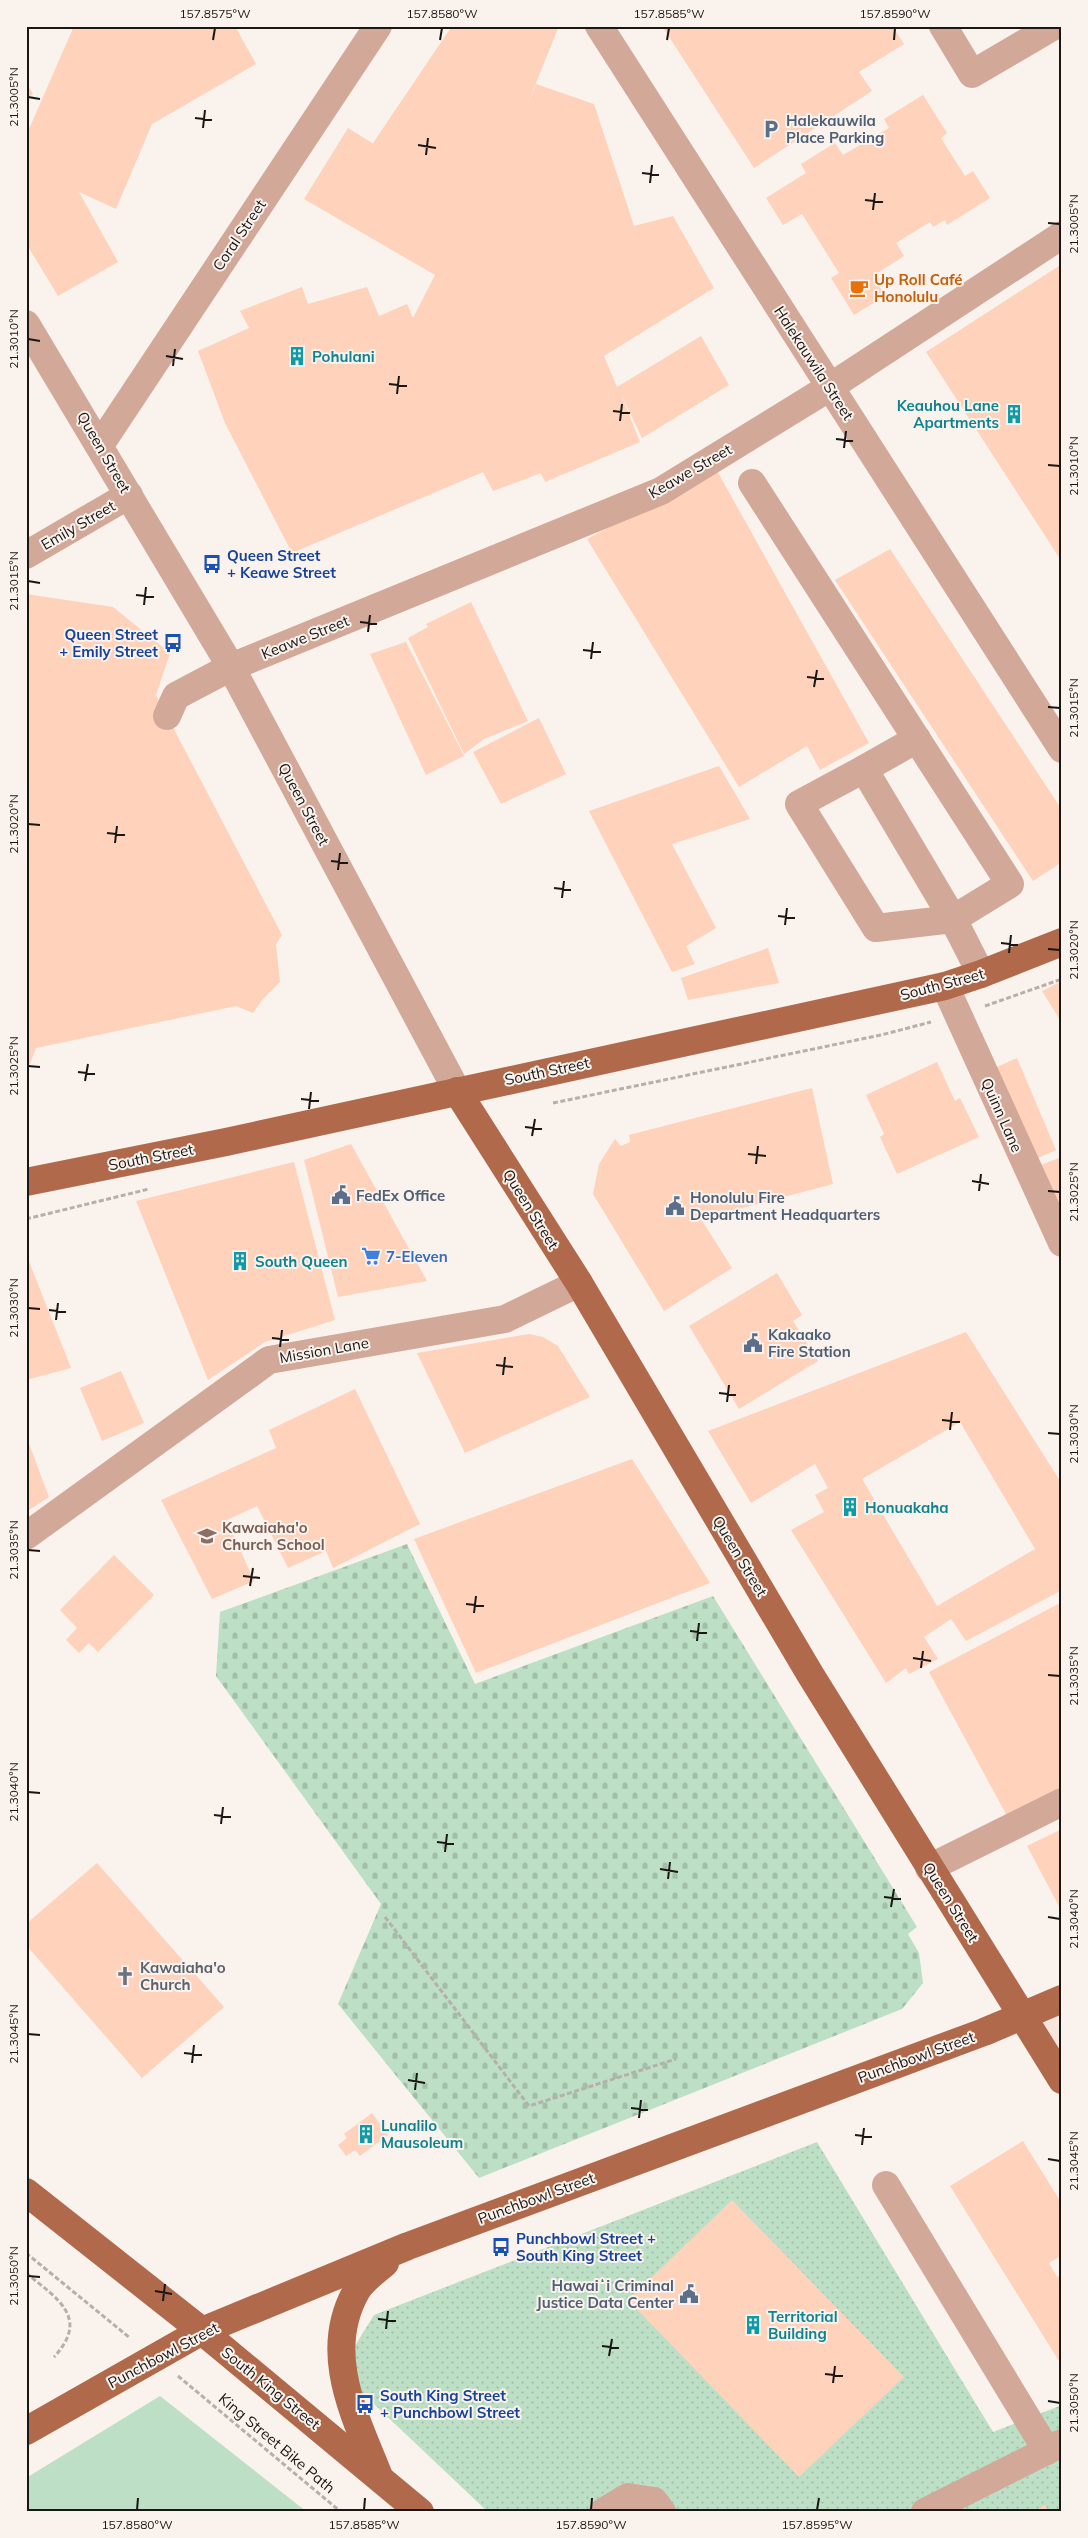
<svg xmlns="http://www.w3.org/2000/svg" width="1088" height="2538" font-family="Mulish,sans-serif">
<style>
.built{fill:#f6e5dd}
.green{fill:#bcdfc5}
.cemetery{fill:url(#cemetery-stones)}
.park{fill:url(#park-dots)}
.building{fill:#fed2bb;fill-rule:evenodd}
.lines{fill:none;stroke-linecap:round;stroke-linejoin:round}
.path{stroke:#b6afab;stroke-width:3;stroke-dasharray:5 2.5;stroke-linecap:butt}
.minor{stroke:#d2a999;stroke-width:28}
.major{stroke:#b0694b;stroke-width:28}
.ticks{fill:none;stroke:#191614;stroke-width:2}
.labels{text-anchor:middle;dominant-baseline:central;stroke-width:4;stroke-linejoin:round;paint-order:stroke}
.service-label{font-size:15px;font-weight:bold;fill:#4e5e75;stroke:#faf2ed;text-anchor:start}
.street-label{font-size:15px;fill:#191614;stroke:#faf2ed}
.food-label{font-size:15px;font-weight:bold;fill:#c56008;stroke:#faf2ed;text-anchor:start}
.culture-label{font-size:15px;font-weight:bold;fill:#0d838f;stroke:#faf2ed;text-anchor:start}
.transit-label{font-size:15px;font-weight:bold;fill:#164399;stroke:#faf2ed;text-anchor:start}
.shop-label{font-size:15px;font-weight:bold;fill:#366cbe;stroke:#faf2ed;text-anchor:start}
.education-label{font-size:15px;font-weight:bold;fill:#785e54;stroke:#faf2ed;text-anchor:start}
.worship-label{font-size:15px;font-weight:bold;fill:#5b616d;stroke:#faf2ed;text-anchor:start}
.neatline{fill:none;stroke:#191614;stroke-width:2}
.ticks-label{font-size:12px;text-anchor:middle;fill:#191614}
</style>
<defs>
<pattern id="cemetery-stones" width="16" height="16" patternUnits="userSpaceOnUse" patternTransform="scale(1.25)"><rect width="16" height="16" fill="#bcdfc5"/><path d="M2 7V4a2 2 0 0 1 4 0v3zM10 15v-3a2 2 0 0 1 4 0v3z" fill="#a1bfa8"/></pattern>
<pattern id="park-dots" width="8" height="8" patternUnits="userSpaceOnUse" patternTransform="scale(1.25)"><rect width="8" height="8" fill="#bcdfc5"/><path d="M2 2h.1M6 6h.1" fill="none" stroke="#a1bfa8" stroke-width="1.8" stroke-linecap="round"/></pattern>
</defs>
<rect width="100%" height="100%" fill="#faf2ed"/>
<!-- built -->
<path class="built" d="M 1062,1999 L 1062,2082 L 1023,2017 Z"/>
<!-- green -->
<path class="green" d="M 160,2396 L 307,2512 L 26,2512 L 26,2478 Z"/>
<!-- cemetery -->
<path class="cemetery" d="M 407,1544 L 475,1684 L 713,1596 L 917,1927 L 908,1934 L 919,1953 L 923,1983 L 902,2009 L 479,2178 L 338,2004 L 381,1904 L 216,1676 L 220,1612 Z"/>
<!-- park -->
<path class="park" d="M 817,2142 L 993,2432 L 1062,2405 L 1062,2512 L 488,2512 L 355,2386 L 353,2349 L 374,2315 Z"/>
<!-- building -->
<g class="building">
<path d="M 74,26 L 238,26 L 236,28 L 256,64 L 152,124 L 116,209 L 79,192 L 118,262 L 58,296 L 26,243 L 26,136 Z"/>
<path d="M 452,26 L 559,26 L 523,115 L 536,84 L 594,104 L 634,226 L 673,216 L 714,288 L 604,356 L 617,387 L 701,336 L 729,385 L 642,438 L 621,394 L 640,442 L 545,482 L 541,473 L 493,491 L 483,472 L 292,553 L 225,423 L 198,351 L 249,328 L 240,311 L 302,287 L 308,304 L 367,287 L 379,316 L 407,304 L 413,318 L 435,275 L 304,199 L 348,128 L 377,146 L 373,143 Z"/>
<path d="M 662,26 L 892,26 L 904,44 L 859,72 L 872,91 L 754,168 Z"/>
<path d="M 26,82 L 33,94 L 26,99 Z"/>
<path d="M 923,95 L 947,133 L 941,138 L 965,176 L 973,171 L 990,198 L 947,225 L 945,220 L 933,227 L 930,222 L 896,243 L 904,256 L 873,276 L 885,296 L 854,315 L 831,278 L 839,273 L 802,214 L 783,225 L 766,198 L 806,173 L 801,164 L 835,143 L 843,155 L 889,128 L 884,119 Z"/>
<path d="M 1062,264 L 1062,562 L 926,352 Z"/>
<path d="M 716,469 L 869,743 L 820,770 L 807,746 L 739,787 L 587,539 Z"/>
<path d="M 890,549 L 1062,810 L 1062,862 L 1033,881 L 835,580 Z"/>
<path d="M 26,594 L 113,607 L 170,653 L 156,695 L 282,935 L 276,944 L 280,982 L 263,999 L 253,1013 L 236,1006 L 36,1048 L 30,1064 L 26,1065 Z"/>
<path d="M 471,602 L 528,721 L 484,739 L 464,754 L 408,638 L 428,627 L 426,624 Z"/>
<path d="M 406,642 L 464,756 L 426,775 L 370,654 Z"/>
<path d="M 539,718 L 566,774 L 501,804 L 473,752 Z"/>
<path d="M 719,766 L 750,819 L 672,844 L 716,928 L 686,946 L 695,964 L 672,972 L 589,811 Z"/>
<path d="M 768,948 L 779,983 L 688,1000 L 681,978 Z"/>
<path d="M 1062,981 L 1062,1023 L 1042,991 Z"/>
<path d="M 1017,1058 L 1056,1150 L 1027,1163 L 988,1071 Z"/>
<path d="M 937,1062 L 955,1101 L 960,1098 L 979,1137 L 897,1174 L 880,1137 L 884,1134 L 866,1095 Z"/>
<path d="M 812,1088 L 833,1184 L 701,1219 L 732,1268 L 664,1311 L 593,1194 L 599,1164 L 615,1139 L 621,1146 L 630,1142 L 629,1135 Z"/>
<path d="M 351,1144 L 427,1281 L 338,1297 L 304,1160 Z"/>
<path d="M 1062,1157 L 1062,1202 L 1051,1207 L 1030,1169 Z"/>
<path d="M 294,1162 L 335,1320 L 265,1342 L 208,1380 L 136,1201 Z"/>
<path d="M 26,1254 L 71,1368 L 26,1380 Z"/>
<path d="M 777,1273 L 802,1315 L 793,1321 L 818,1361 L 739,1409 L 689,1326 Z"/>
<path d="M 966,1332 L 1062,1484 L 1062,1590 L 966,1641 L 951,1619 L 924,1637 L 938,1659 L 909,1674 L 906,1668 L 886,1683 L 791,1530 L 824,1512 L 815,1495 L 828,1488 L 815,1464 L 751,1503 L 708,1431 ZM 960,1422 L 1035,1549 L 937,1606 L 862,1479 Z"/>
<path d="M 529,1334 L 543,1337 L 558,1346 L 590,1397 L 465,1453 L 417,1353 Z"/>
<path d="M 121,1371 L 144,1423 L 102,1441 L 80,1388 Z"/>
<path d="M 355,1389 L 420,1524 L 333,1568 L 326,1551 L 288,1568 L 257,1506 L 227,1520 L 254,1581 L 212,1599 L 161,1500 L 276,1448 L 269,1430 Z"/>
<path d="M 26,1436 L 49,1497 L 26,1512 Z"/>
<path d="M 632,1459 L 710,1583 L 476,1673 L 414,1539 Z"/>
<path d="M 114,1555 L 154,1595 L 98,1652 L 89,1643 L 79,1653 L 66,1640 L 77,1628 L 60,1610 Z"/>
<path d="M 1062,1602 L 1062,1787 L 1007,1816 L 929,1672 Z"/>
<path d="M 1062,1829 L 1062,1908 L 1060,1908 L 1027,1846 Z"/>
<path d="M 97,1863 L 224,2007 L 142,2078 L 26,1945 L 26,1924 Z"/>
<path d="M 372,2113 L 388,2135 L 360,2156 L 355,2150 L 346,2156 L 338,2145 L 347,2138 L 344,2134 Z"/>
<path d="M 1023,2141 L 1062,2204 L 1062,2255 L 1049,2263 L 1057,2277 L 1062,2274 L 1062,2366 L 950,2186 Z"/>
<path d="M 732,2200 L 904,2377 L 799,2477 L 628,2300 Z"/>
<path d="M 1045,2505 L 1049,2512 L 1033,2512 Z"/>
</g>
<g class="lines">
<!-- path -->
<g class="path">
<path d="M 985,1006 L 1062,979"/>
<path d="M 553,1103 L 881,1035 L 931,1022"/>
<path d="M 26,1219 L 149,1189"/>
<path d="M 385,1917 L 529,2106 L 676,2059"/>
<path d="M 26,2253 L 130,2338"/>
<path d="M 26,2273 C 58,2299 90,2318 54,2357"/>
<path d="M 178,2376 L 341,2512"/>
</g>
<!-- minor -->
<g class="minor">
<path d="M 599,26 L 1062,749"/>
<path d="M 943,26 L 972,74 L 1054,26"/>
<path d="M 26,324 L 231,667 L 457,1091"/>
<path d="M 100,445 L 378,26"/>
<path d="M 752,483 L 1010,884 L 953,919 L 876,928 L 799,804 L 864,769 L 953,919 L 981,974"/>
<path d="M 26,555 L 129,495"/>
<path d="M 167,716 L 176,696 L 231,667 L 661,491 L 830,387 L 1062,235"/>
<path d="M 864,769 L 917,739"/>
<path d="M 945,986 L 1062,1243"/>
<path d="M 26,1536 L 269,1360 L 505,1319 L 579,1283"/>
<path d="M 929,1868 L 1062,1802"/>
<path d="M 886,2185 L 1047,2451"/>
<path d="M 603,2512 L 628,2497 L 654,2501 L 662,2512"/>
<path d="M 925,2512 L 1062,2443"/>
</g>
<!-- major -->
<g class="major">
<path d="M 457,1091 L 579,1283 L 810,1674 L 1062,2080"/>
<path d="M 26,1182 L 226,1142 L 945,986 L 981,974 L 1062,942"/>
<path d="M 26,2192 L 202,2331 L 420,2512"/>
<path d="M 26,2431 L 202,2331 L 408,2246 L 984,2032 L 1062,1999"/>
<path d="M 378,2474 C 355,2416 321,2352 357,2290 C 363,2280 376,2271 385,2263"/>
</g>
</g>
<!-- ticks -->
<path class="ticks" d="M 213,40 L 215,28M 440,40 L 442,28M 667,40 L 669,28M 894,40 L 895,28M 28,97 L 40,99M 195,118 L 212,120M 203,128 L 205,110M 418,145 L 436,148M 426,155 L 428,138M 642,173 L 659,175M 650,183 L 652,165M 865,200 L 883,202M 873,210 L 875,193M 1048,223 L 1060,224M 28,339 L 40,341M 166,356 L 183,359M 173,366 L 175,349M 389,384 L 407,386M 397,394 L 399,376M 613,411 L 630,413M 620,421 L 622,404M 836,439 L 853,441M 844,448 L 846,431M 1048,465 L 1060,466M 28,581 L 40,583M 136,595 L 154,597M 144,605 L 146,587M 360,622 L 377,624M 368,632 L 370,615M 583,650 L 601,652M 591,659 L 593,642M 807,677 L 824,679M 814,687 L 817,670M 1048,707 L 1060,708M 28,824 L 40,825M 107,833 L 125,835M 115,843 L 117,826M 331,861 L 348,863M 338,870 L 340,853M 554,888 L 571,890M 562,898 L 564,881M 778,916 L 795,918M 785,925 L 787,908M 1001,943 L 1018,945M 1048,949 L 1060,950M 1009,953 L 1011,935M 28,1066 L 40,1067M 78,1072 L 95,1074M 85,1081 L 88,1064M 301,1099 L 319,1101M 309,1109 L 311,1092M 525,1127 L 542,1129M 532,1136 L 535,1119M 748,1154 L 766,1156M 756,1164 L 758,1146M 972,1181 L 989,1184M 979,1191 L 981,1174M 1048,1191 L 1060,1192M 28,1308 L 40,1309M 49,1310 L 66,1312M 56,1320 L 58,1303M 272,1338 L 289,1340M 280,1347 L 282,1330M 496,1365 L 513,1367M 503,1375 L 505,1357M 719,1393 L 736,1395M 727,1402 L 729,1385M 942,1420 L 960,1422M 950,1430 L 952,1412M 1048,1433 L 1060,1434M 28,1550 L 40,1551M 243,1576 L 260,1578M 250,1586 L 253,1568M 466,1604 L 484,1606M 474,1613 L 476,1596M 690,1631 L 707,1633M 697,1641 L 699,1623M 913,1658 L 931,1661M 921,1668 L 923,1651M 1048,1675 L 1060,1676M 28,1792 L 40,1793M 214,1815 L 231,1817M 221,1824 L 223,1807M 437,1842 L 454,1844M 445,1852 L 447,1834M 660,1869 L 678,1872M 668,1879 L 670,1862M 884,1897 L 901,1899M 891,1907 L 894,1889M 1048,1917 L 1060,1919M 28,2034 L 40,2035M 184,2053 L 202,2055M 192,2063 L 194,2045M 408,2080 L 425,2083M 415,2090 L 417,2073M 631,2108 L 648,2110M 639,2118 L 641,2100M 855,2135 L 872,2137M 862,2145 L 864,2128M 1048,2159 L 1060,2161M 28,2276 L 40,2277M 155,2291 L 172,2294M 163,2301 L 165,2284M 378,2319 L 396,2321M 386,2329 L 388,2311M 602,2346 L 619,2348M 609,2356 L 612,2339M 825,2374 L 843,2376M 833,2383 L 835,2366M 1048,2401 L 1060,2403M 137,2510 L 138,2498M 364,2510 L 365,2498M 591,2510 L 592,2498M 817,2510 L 819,2498"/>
<!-- icons -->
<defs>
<g id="parking-bare" transform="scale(1.5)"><path d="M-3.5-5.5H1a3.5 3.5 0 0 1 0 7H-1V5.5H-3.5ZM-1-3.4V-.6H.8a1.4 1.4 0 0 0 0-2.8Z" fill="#5c6f8a" stroke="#faf2ed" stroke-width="2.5" paint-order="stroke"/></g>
<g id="cafe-bare" transform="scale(1.5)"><path d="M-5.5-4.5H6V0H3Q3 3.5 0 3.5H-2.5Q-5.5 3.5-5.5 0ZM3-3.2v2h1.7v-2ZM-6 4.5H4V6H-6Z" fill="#e8710a" stroke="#faf2ed" stroke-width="2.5" paint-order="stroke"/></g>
<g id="building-bare" transform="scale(1.5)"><path d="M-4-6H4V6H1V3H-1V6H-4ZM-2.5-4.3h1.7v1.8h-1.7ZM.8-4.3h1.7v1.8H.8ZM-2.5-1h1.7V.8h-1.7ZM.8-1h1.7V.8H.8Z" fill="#0f9aa8" stroke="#faf2ed" stroke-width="2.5" paint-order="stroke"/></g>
<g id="bus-bare" transform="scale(1.5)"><path d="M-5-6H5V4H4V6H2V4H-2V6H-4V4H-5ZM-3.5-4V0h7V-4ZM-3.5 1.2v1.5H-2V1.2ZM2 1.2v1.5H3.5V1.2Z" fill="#1a4fb4" stroke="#faf2ed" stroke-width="2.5" paint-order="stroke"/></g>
<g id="civic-bare" transform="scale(1.5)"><path d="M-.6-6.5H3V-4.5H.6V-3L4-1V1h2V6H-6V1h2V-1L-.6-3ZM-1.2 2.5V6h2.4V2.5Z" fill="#5c6f8a" stroke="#faf2ed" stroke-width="2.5" paint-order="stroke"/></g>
<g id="supermarket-bare" transform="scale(1.5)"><path d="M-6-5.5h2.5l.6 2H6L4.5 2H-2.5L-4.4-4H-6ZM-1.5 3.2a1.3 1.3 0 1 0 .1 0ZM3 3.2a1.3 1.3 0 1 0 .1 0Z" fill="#3f7fe0" stroke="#faf2ed" stroke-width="2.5" paint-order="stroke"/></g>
<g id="school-bare" transform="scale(1.5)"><path d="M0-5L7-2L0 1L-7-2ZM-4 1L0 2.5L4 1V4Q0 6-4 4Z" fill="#8d6e63" stroke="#faf2ed" stroke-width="2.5" paint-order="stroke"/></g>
<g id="church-bare" transform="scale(1.5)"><path d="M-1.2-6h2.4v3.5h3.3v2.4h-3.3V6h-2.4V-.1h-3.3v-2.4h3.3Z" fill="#6b7280" stroke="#faf2ed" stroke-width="2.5" paint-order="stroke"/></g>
</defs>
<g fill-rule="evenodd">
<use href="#parking-bare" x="771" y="129"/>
<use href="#cafe-bare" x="859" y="288"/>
<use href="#building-bare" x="297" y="356"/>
<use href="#building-bare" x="1014" y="414"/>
<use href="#bus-bare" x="212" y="564"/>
<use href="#bus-bare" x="173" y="643"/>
<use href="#civic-bare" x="341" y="1195"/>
<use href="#civic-bare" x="675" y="1206"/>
<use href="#supermarket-bare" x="371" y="1256"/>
<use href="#building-bare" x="240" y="1261"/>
<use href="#civic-bare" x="753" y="1343"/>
<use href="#building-bare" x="850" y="1507"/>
<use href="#school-bare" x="207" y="1536"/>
<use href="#church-bare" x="125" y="1976"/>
<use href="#building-bare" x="366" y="2134"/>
<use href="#bus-bare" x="501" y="2247"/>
<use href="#civic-bare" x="689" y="2294"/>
<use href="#building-bare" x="753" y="2325"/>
<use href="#bus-bare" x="365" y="2404"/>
</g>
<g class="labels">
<!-- service labels -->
<g class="service-label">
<text x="786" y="120">Halekauwila<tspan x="786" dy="17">Place Parking</tspan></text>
<text x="356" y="1195">FedEx Office</text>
<text x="690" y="1197">Honolulu Fire<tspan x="690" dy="17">Department Headquarters</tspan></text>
<text x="768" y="1334">Kakaako<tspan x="768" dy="17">Fire Station</tspan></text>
<text x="674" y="2285" text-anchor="end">Hawaiʻi Criminal<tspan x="674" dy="17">Justice Data Center</tspan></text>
</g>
<!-- street labels -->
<g class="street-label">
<text transform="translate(239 235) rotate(-56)">Coral Street</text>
<text transform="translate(814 363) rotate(57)">Halekauwila Street</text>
<text transform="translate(104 452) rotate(60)">Queen Street</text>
<text transform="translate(690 471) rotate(-30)">Keawe Street</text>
<text transform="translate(78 525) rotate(-30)">Emily Street</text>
<text transform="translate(305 637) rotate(-22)">Keawe Street</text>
<text transform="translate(304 804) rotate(62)">Queen Street</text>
<text transform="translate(942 984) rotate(-15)">South Street</text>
<text transform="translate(547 1071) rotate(-12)">South Street</text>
<text transform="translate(1002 1115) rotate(66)">Quinn Lane</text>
<text transform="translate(151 1157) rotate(-11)">South Street</text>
<text transform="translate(531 1209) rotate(58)">Queen Street</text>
<text transform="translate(324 1350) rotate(-10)">Mission Lane</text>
<text transform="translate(740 1556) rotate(59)">Queen Street</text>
<text transform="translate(951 1902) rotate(58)">Queen Street</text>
<text transform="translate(916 2057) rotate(-20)">Punchbowl Street</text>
<text transform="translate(536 2198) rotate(-20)">Punchbowl Street</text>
<text transform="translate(163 2355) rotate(-28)">Punchbowl Street</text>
<text transform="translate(271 2388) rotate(39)">South King Street</text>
<text transform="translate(277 2443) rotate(40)">King Street Bike Path</text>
</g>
<!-- food labels -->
<g class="food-label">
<text x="874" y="279">Up Roll Café<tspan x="874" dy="17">Honolulu</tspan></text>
</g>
<!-- culture labels -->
<g class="culture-label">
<text x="312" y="356">Pohulani</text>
<text x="999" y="405" text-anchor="end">Keauhou Lane<tspan x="999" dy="17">Apartments</tspan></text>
<text x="255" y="1261">South Queen</text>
<text x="865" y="1507">Honuakaha</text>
<text x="381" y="2125">Lunalilo<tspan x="381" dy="17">Mausoleum</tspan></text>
<text x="768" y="2316">Territorial<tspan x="768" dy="17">Building</tspan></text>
</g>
<!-- transit labels -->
<g class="transit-label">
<text x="227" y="555">Queen Street<tspan x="227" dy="17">+ Keawe Street</tspan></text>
<text x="158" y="634" text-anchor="end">Queen Street<tspan x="158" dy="17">+ Emily Street</tspan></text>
<text x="516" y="2238">Punchbowl Street +<tspan x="516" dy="17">South King Street</tspan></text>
<text x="380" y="2395">South King Street<tspan x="380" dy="17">+ Punchbowl Street</tspan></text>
</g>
<!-- shop labels -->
<g class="shop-label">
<text x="386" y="1256">7-Eleven</text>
</g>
<!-- education labels -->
<g class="education-label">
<text x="222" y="1527">Kawaiaha'o<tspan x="222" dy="17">Church School</tspan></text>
</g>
<!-- worship labels -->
<g class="worship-label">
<text x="140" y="1967">Kawaiaha'o<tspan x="140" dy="17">Church</tspan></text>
</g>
</g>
<!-- border -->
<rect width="1088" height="2538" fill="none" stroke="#faf2ed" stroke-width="55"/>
<rect x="28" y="28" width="1032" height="2482" class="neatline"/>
<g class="ticks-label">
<text x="215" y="18">157.8575°W</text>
<text x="442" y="18">157.8580°W</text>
<text x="669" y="18">157.8585°W</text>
<text x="895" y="18">157.8590°W</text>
<text transform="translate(14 97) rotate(-90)" y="4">21.3005°N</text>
<text transform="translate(1074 224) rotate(-90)" y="4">21.3005°N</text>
<text transform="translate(14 339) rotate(-90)" y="4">21.3010°N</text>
<text transform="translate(1074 466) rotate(-90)" y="4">21.3010°N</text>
<text transform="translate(14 581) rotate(-90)" y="4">21.3015°N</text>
<text transform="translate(1074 708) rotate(-90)" y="4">21.3015°N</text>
<text transform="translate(14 824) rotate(-90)" y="4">21.3020°N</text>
<text transform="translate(1074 950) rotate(-90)" y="4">21.3020°N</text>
<text transform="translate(14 1066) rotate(-90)" y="4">21.3025°N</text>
<text transform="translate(1074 1192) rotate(-90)" y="4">21.3025°N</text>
<text transform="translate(14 1308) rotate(-90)" y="4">21.3030°N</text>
<text transform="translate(1074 1434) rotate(-90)" y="4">21.3030°N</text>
<text transform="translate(14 1550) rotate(-90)" y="4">21.3035°N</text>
<text transform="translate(1074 1676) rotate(-90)" y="4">21.3035°N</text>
<text transform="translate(14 1792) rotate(-90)" y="4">21.3040°N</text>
<text transform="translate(1074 1919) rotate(-90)" y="4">21.3040°N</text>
<text transform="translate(14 2034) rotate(-90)" y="4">21.3045°N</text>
<text transform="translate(1074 2161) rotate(-90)" y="4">21.3045°N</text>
<text transform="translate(14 2276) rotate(-90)" y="4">21.3050°N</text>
<text transform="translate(1074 2403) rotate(-90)" y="4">21.3050°N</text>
<text x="137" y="2529">157.8580°W</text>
<text x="364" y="2529">157.8585°W</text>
<text x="591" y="2529">157.8590°W</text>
<text x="817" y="2529">157.8595°W</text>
</g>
</svg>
